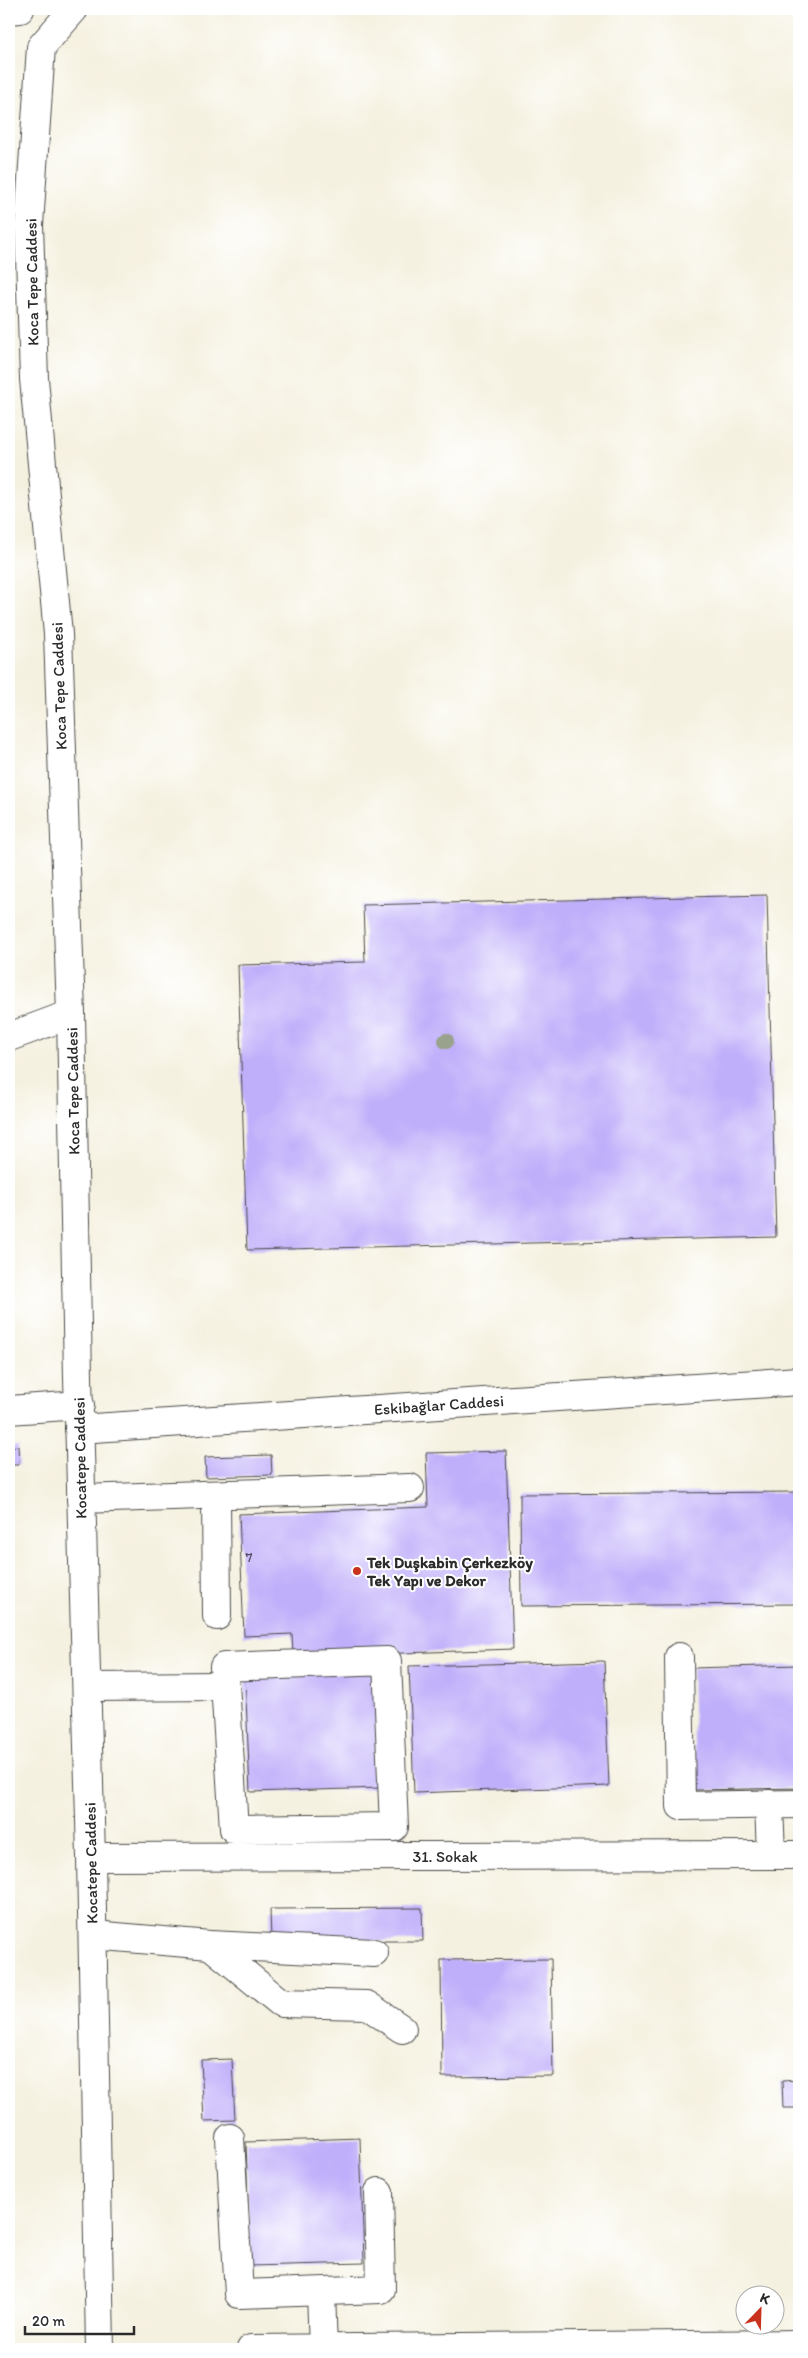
<svg xmlns="http://www.w3.org/2000/svg" width="808" height="2358" font-family="Itim,sans-serif">
<style>
.building{fill:#bfaefa}
.lines{fill:none;stroke-linecap:round;stroke-linejoin:round}
.minor-casing{stroke:#494946;stroke-width:30}
.minor{stroke:#fff;stroke-width:28}
.tree{fill:#99a28c}
.poi-dot{fill:#c8321e;stroke:#fff;stroke-width:2}
.labels{text-anchor:middle;dominant-baseline:central;stroke-width:4;stroke-linejoin:round;paint-order:stroke}
.number-label{font-size:14px;fill:#504c5f}
.street-label{font-size:16px;fill:#2b2b2b;stroke:#fff}
.poi-label{font-size:16px;font-weight:bold;fill:#2b2b2b;stroke:#fff;text-anchor:start}
</style>
<rect width="100%" height="100%" fill="#fff"/>
<filter id="ink" filterUnits="userSpaceOnUse"><feTurbulence type="fractalNoise" baseFrequency=".02" numOctaves="2"/><feDisplacementMap in="SourceGraphic" scale="10" xChannelSelector="R" yChannelSelector="G"/><feConvolveMatrix kernelMatrix="1 2 1 2 8 2 1 2 1" color-interpolation-filters="sRGB"/></filter>
<filter id="wash" filterUnits="userSpaceOnUse"><feTurbulence type="fractalNoise" baseFrequency=".0096" numOctaves="4" result="noise"/><feDisplacementMap in="SourceGraphic" scale="20" xChannelSelector="R" yChannelSelector="G"/><feGaussianBlur stdDeviation="1.12" result="paint"/><feColorMatrix in="noise" values="0 0 0 0 0 0 0 0 0 0 0 0 0 0 0 0 0 1.4 0 .05"/><feComposite in="paint" operator="in"/></filter>
<g filter="url(#wash)">
<rect width="100%" height="100%" fill="#f5f1e0"/>
<g id="blocks">
<!-- building -->
<g class="building">
<path d="M 767,895 L 776,1237 L 247,1250 L 238,965 L 365,962 L 363,905 Z"/>
<path d="M 18,1446 L 19,1465 L 12,1465 L 11,1447 Z"/>
<path d="M 506,1451 L 513,1649 L 293,1657 L 292,1634 L 244,1636 L 239,1514 L 428,1507 L 426,1453 Z"/>
<path d="M 271,1455 L 272,1475 L 206,1477 L 205,1457 Z"/>
<path d="M 799,1492 L 799,1604 L 521,1606 L 520,1494 Z"/>
<path d="M 604,1661 L 609,1786 L 414,1793 L 409,1666 Z"/>
<path d="M 799,1665 L 799,1788 L 695,1790 L 692,1668 Z"/>
<path d="M 378,1670 L 382,1788 L 250,1792 L 245,1674 Z"/>
<path d="M 422,1908 L 423,1941 L 271,1941 L 270,1909 Z"/>
<path d="M 551,1959 L 553,2076 L 442,2077 L 441,1960 Z"/>
<path d="M 232,2059 L 235,2120 L 204,2121 L 201,2060 Z"/>
<path d="M 799,2080 L 799,2108 L 783,2108 L 782,2081 Z"/>
<path d="M 360,2138 L 364,2263 L 250,2266 L 246,2142 Z"/>
</g>
</g>
</g>
<g filter="url(#ink)">
<use href="#blocks" fill-opacity="0" stroke="#494946" stroke-width="1"/>
<g class="lines">
<!-- minor casing -->
<g class="minor-casing">
<g id="minor">
<path d="M 74,9 L 41,47 L 29,225 L 34,379 L 58,634 L 71,1014 L 78,1377 L 91,1857 L 100,2349"/>
<path d="M 9,10 L 20,9"/>
<path d="M 9,1037 L 71,1014"/>
<path d="M 9,1410 L 80,1405"/>
<path d="M 79,1429 L 799,1381"/>
<path d="M 216,1495 L 217,1616"/>
<path d="M 81,1499 L 410,1488"/>
<path d="M 679,1657 L 681,1806 L 799,1804"/>
<path d="M 387,1661 L 394,1827 L 234,1829 L 224,1667 Z"/>
<path d="M 87,1687 L 225,1686"/>
<path d="M 769,1804 L 771,1855"/>
<path d="M 91,1857 L 799,1855"/>
<path d="M 93,1935 L 210,1945 L 374,1953"/>
<path d="M 210,1945 L 281,2003 L 367,2005 L 402,2029"/>
<path d="M 230,2138 L 239,2294 L 381,2289 L 379,2192"/>
<path d="M 321,2292 L 323,2349"/>
<path d="M 251,2349 L 799,2344"/>
</g>
</g>
<!-- minor -->
<use href="#minor" class="minor"/>
</g>
<!-- trees -->
<circle class="tree" cx="446" cy="1041" r="8"/>
</g>
<!-- markers -->
<circle class="poi-dot" cx="357" cy="1571" r="5"/>
<g class="labels">
<!-- number labels -->
<g class="number-label">
<text x="249" y="1557">7</text>
</g>
<!-- street labels -->
<g class="street-label">
<text transform="translate(32 282) rotate(-91)">Koca Tepe Caddesi</text>
<text transform="translate(59 686) rotate(-92)">Koca Tepe Caddesi</text>
<text transform="translate(73 1091) rotate(-91)">Koca Tepe Caddesi</text>
<text transform="translate(439 1405) rotate(-4)">Eskibağlar Caddesi</text>
<text transform="translate(80 1458) rotate(-91)">Kocatepe Caddesi</text>
<text x="445" y="1856">31. Sokak</text>
<text transform="translate(91 1863) rotate(-91)">Kocatepe Caddesi</text>
</g>
<!-- poi labels -->
<g class="poi-label">
<text x="367" y="1562">Tek Duşkabin Çerkezköy<tspan x="367" dy="18">Tek Yapı ve Dekor</tspan></text>
</g>
</g>
<!-- margin -->
<rect width="808" height="2358" fill="none" stroke="#fff" stroke-width="30"/>
<!-- north arrow -->
<g transform="translate(760 2310) rotate(23)"><circle r="24" fill="#ffffff" stroke="#aaaaaa"/>
<path d="M0-4L9 19L0 12L-9 19Z" fill="#c8321e"/>
<text y="-8" font-size="14" font-weight="bold" text-anchor="middle" fill="#2b2b2b">K</text>
</g>
<!-- scale -->
<path d="M25 2326v8h109v-8" fill="none" stroke="#2b2b2b" stroke-width="2.5"/>
<text x="32" y="2326" font-size="15" fill="#2b2b2b" stroke="#ffffff" stroke-width="4" paint-order="stroke">20 m</text>
</svg>
